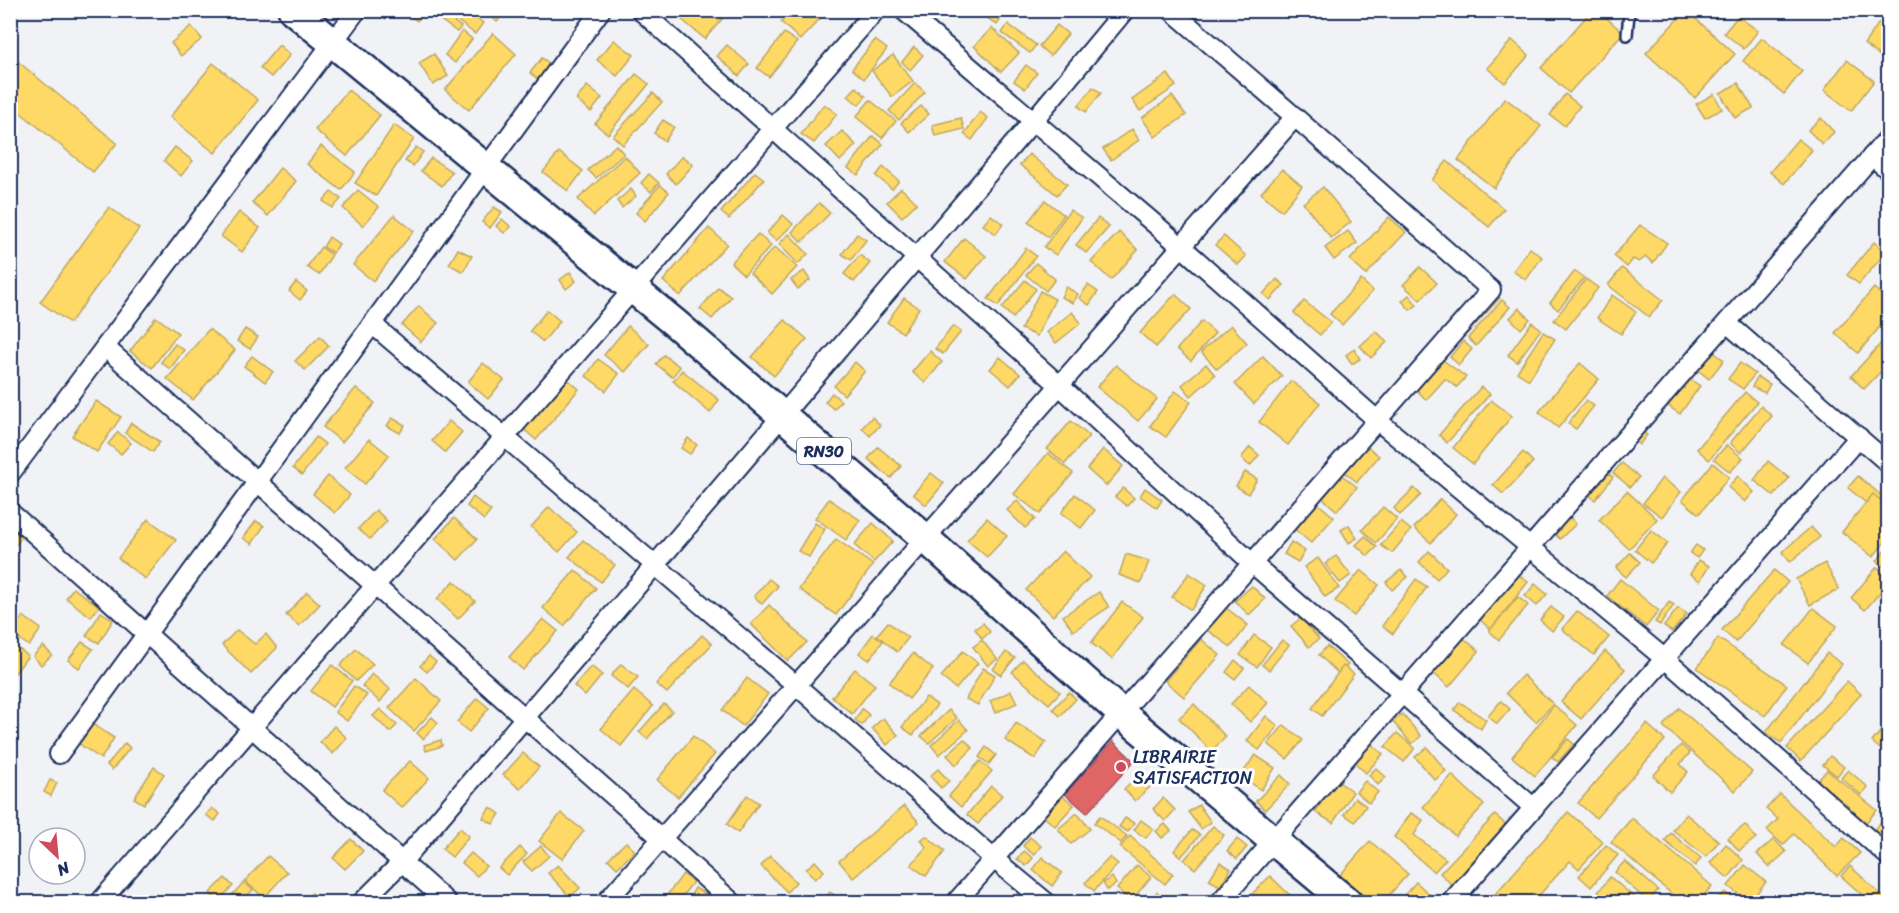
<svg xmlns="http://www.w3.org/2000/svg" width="1899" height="913" font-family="Sriracha,sans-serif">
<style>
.homes{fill:#ffd966;stroke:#bba664;stroke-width:1.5}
.shops{fill:#e06666;stroke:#a55664;stroke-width:1.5}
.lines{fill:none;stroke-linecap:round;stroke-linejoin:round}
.service-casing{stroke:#1b2f5e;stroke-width:14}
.minor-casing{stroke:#1b2f5e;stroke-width:22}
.primary-casing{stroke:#1b2f5e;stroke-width:33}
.service{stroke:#fff;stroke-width:9}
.minor{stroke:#fff;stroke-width:18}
.primary{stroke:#fff;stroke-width:28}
.poi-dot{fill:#d1495b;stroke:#fff;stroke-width:2}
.labels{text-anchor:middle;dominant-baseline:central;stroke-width:6;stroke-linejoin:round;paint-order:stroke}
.shield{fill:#fff;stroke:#5f6d8e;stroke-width:1.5}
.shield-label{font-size:16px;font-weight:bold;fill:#1b2f5e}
.poi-label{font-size:18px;fill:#1b2f5e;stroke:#fff;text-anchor:start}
</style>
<rect width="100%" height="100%" fill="#f1f2f5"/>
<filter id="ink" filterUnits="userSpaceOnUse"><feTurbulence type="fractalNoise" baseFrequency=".0167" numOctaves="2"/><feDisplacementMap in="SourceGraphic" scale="12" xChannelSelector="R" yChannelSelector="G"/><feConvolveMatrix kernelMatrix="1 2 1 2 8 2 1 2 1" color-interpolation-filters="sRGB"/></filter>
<g filter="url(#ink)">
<!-- homes -->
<g class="homes">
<path d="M 402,10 L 425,10 L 417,21 Z"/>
<path d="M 435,10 L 438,10 L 461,27 L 457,32 L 432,14 Z"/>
<path d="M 443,10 L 465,10 L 483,23 L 475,34 Z"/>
<path d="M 485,10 L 507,10 L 497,22 Z"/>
<path d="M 689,10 L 712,10 L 722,19 L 705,39 L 681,19 Z"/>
<path d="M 792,10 L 828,10 L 800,40 L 781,22 Z"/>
<path d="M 990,10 L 994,10 L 1003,16 L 997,25 L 986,17 Z"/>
<path d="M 1592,10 L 1598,10 L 1623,33 L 1569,93 L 1541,68 Z"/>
<path d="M 1686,10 L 1735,54 L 1695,98 L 1646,53 Z"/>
<path d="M 1888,10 L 1888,59 L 1887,61 L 1864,44 Z"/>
<path d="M 1738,16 L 1758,31 L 1744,49 L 1724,33 Z"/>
<path d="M 1008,24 L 1036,45 L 1030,53 L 1002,33 Z"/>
<path d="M 1057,25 L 1068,34 L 1050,56 L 1039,46 Z"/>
<path d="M 191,26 L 202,39 L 181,56 L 171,43 Z"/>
<path d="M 992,28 L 1019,53 L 1001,72 L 974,46 Z"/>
<path d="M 462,31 L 472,39 L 455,63 L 445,55 Z"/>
<path d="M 493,33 L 516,54 L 469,110 L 445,90 Z"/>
<path d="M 784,33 L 797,42 L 769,77 L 757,68 Z"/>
<path d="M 1762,38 L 1802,71 L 1784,94 L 1743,61 Z"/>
<path d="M 614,40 L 634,55 L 617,76 L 597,60 Z"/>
<path d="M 875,40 L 887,49 L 864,79 L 852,69 Z"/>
<path d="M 1512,40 L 1529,55 L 1505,83 L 1487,68 Z"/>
<path d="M 279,45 L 290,55 L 271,77 L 260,68 Z"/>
<path d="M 727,45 L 749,64 L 739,76 L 717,56 Z"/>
<path d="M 914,47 L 923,55 L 910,70 L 902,62 Z"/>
<path d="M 434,54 L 448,76 L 433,85 L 419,63 Z"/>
<path d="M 10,55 L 117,143 L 93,172 L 10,104 Z"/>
<path d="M 893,55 L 913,81 L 892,97 L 872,71 Z"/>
<path d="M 542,58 L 553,66 L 541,82 L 530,73 Z"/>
<path d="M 1847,60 L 1874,81 L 1851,111 L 1824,90 Z"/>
<path d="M 213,63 L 258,100 L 215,153 L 170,117 Z"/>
<path d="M 1026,65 L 1037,73 L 1025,89 L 1014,81 Z"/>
<path d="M 636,74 L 649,84 L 608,134 L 595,124 Z"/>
<path d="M 1168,74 L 1176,86 L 1140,111 L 1132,100 Z"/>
<path d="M 915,83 L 925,92 L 899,120 L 889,111 Z"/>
<path d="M 1738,83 L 1753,108 L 1735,118 L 1720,93 Z"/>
<path d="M 587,86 L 602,98 L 591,112 L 576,100 Z"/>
<path d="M 856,87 L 866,96 L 859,105 L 848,96 Z"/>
<path d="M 1093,87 L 1101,93 L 1086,112 L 1078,106 Z"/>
<path d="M 348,90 L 380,115 L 347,156 L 315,130 Z"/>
<path d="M 653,93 L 662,102 L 623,145 L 613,136 Z"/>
<path d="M 1565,94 L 1580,106 L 1565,126 L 1550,115 Z"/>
<path d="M 1714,94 L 1722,109 L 1705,118 L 1696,104 Z"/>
<path d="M 1172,96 L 1186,115 L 1155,137 L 1142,118 Z"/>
<path d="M 1505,98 L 1541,126 L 1494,188 L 1458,160 Z"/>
<path d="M 870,100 L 896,121 L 882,138 L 856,117 Z"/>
<path d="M 824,104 L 837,114 L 814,143 L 801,134 Z"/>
<path d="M 921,106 L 929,114 L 909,132 L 901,123 Z"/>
<path d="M 980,112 L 988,118 L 972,140 L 964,134 Z"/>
<path d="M 961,118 L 964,129 L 935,136 L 932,125 Z"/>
<path d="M 1821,118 L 1834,132 L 1822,144 L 1808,130 Z"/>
<path d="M 663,120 L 674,127 L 665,141 L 654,133 Z"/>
<path d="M 394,125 L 414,139 L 376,196 L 355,183 Z"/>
<path d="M 1132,129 L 1139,140 L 1111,160 L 1103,149 Z"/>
<path d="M 842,131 L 856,145 L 840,161 L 826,146 Z"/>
<path d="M 873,136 L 883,144 L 858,175 L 848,168 Z"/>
<path d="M 1798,139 L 1812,150 L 1784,184 L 1770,172 Z"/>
<path d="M 616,145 L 624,154 L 596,178 L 588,170 Z"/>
<path d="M 321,146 L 355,172 L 341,190 L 307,164 Z"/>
<path d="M 175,147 L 193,161 L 181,176 L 164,161 Z"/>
<path d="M 416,147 L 423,152 L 413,166 L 405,161 Z"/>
<path d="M 559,152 L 583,171 L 568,191 L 543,172 Z"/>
<path d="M 1029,154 L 1067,184 L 1057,195 L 1020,165 Z"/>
<path d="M 625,156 L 640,173 L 594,216 L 578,199 Z"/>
<path d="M 682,156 L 693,165 L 676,184 L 666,174 Z"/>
<path d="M 431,158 L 452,172 L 442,186 L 421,171 Z"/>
<path d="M 1447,161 L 1504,209 L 1489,227 L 1432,180 Z"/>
<path d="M 883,167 L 899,181 L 892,189 L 876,176 Z"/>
<path d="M 280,168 L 296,181 L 268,216 L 252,203 Z"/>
<path d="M 1282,169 L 1302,186 L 1282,211 L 1261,193 Z"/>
<path d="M 755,172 L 764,179 L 729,219 L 721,212 Z"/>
<path d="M 649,174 L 659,183 L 651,192 L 641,183 Z"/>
<path d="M 660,185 L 669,192 L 645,221 L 636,213 Z"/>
<path d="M 1323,187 L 1351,222 L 1331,238 L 1303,203 Z"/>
<path d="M 901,188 L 917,203 L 902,217 L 887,202 Z"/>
<path d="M 631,189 L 636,196 L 622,208 L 617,201 Z"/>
<path d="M 358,190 L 379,207 L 363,226 L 343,208 Z"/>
<path d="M 331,192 L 341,199 L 333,208 L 323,201 Z"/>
<path d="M 1045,200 L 1064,215 L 1048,237 L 1028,222 Z"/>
<path d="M 819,203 L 830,213 L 802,242 L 792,232 Z"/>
<path d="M 109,207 L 139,229 L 70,323 L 40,302 Z"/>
<path d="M 494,207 L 502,212 L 490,228 L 482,222 Z"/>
<path d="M 1070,210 L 1082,218 L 1056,255 L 1044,247 Z"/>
<path d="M 239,212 L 260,228 L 242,252 L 221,236 Z"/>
<path d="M 394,215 L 414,231 L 373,281 L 353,265 Z"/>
<path d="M 783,215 L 793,224 L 776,241 L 767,233 Z"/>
<path d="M 991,215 L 1003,224 L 996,234 L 983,225 Z"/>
<path d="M 1389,217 L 1406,232 L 1366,275 L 1350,260 Z"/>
<path d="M 1098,218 L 1109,227 L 1086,253 L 1076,245 Z"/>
<path d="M 502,219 L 511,227 L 504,233 L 496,226 Z"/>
<path d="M 1640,225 L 1667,243 L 1653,263 L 1646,257 L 1639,262 L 1633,259 L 1627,267 L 1614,256 Z"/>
<path d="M 709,228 L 727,244 L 680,296 L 663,281 Z"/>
<path d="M 1348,231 L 1357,243 L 1334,260 L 1325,248 Z"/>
<path d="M 1119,232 L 1138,250 L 1111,280 L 1091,262 Z"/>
<path d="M 758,234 L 771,246 L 744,275 L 731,263 Z"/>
<path d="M 789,234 L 808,254 L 798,264 L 779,244 Z"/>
<path d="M 857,234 L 866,240 L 851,260 L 842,254 Z"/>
<path d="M 1224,236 L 1246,256 L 1238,265 L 1215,245 Z"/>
<path d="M 329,237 L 339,244 L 333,253 L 323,247 Z"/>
<path d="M 964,238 L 986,256 L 967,279 L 945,262 Z"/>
<path d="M 1874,242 L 1886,252 L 1859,284 L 1847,275 Z"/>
<path d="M 321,247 L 332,255 L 319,275 L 307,267 Z"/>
<path d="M 775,247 L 797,267 L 772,294 L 750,273 Z"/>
<path d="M 1026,248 L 1036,256 L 998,306 L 988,299 Z"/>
<path d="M 1530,248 L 1542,257 L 1526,280 L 1513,271 Z"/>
<path d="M 458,249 L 472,256 L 463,272 L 449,264 Z"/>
<path d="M 860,255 L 870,263 L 854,282 L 844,274 Z"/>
<path d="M 1036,263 L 1055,279 L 1046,291 L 1026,275 Z"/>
<path d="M 1420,267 L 1437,283 L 1420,300 L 1403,285 Z"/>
<path d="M 1622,268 L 1663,300 L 1649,317 L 1608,285 Z"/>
<path d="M 804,271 L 810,280 L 798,289 L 791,280 Z"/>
<path d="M 1575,271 L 1584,278 L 1558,310 L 1550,303 Z"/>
<path d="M 570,272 L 576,281 L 566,289 L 560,280 Z"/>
<path d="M 1277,279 L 1284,285 L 1270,300 L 1263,294 Z"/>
<path d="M 1586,279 L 1598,288 L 1566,329 L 1554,320 Z"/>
<path d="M 1025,280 L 1036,289 L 1013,318 L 1002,308 Z"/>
<path d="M 1361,280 L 1373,291 L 1342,325 L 1330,314 Z"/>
<path d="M 296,282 L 307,291 L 300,300 L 289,291 Z"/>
<path d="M 1088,285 L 1098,292 L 1089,305 L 1079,298 Z"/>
<path d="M 718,287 L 731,297 L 712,319 L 700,309 Z"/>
<path d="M 1066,287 L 1078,294 L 1073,303 L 1061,297 Z"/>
<path d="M 1874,288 L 1888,301 L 1888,317 L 1858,353 L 1835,333 Z"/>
<path d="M 1040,291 L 1055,299 L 1037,336 L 1021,329 Z"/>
<path d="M 1494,292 L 1500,298 L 1465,336 L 1459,330 Z"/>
<path d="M 1175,294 L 1191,309 L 1156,347 L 1140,333 Z"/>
<path d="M 1409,295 L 1417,305 L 1410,310 L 1402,301 Z"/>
<path d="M 1612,295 L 1636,312 L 1621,334 L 1597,318 Z"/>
<path d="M 904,298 L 919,308 L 903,333 L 887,322 Z"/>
<path d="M 1502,300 L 1510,307 L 1476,346 L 1468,338 Z"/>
<path d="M 1304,301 L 1331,322 L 1320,335 L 1294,313 Z"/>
<path d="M 419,306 L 438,323 L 421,342 L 402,325 Z"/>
<path d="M 1519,308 L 1530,319 L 1521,329 L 1510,318 Z"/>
<path d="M 547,310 L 560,321 L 543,342 L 530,331 Z"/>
<path d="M 1072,312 L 1081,323 L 1056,343 L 1047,332 Z"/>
<path d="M 156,317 L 178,333 L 152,368 L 130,351 Z"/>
<path d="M 785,320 L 807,339 L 774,376 L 752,357 Z"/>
<path d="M 1202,321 L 1215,333 L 1191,361 L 1177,349 Z"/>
<path d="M 1532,322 L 1541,329 L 1517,362 L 1508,355 Z"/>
<path d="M 1231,325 L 1247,343 L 1217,369 L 1201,352 Z"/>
<path d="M 628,326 L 649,344 L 625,372 L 604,355 Z"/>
<path d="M 953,326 L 961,332 L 943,354 L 935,349 Z"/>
<path d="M 209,329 L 235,350 L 193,400 L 167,379 Z"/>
<path d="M 245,329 L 258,337 L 250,349 L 237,341 Z"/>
<path d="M 1376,331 L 1387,342 L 1371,358 L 1360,346 Z"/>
<path d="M 1543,332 L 1555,339 L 1529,380 L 1517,372 Z"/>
<path d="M 320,336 L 329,346 L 305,370 L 295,361 Z"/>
<path d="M 1888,336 L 1888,364 L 1864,389 L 1851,376 Z"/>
<path d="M 1463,341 L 1472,349 L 1459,365 L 1450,357 Z"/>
<path d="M 175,344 L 184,350 L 170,369 L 161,362 Z"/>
<path d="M 1354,349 L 1360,359 L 1352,364 L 1346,355 Z"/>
<path d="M 1709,349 L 1724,360 L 1709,379 L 1694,367 Z"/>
<path d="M 930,351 L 942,362 L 925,383 L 912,372 Z"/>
<path d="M 664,355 L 680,367 L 672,377 L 656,364 Z"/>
<path d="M 252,356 L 273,372 L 265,382 L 244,366 Z"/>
<path d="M 1263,356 L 1282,376 L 1254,404 L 1235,384 Z"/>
<path d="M 1000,357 L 1020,374 L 1010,386 L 990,369 Z"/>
<path d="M 1439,357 L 1466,377 L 1457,387 L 1445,379 L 1426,400 L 1414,387 Z"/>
<path d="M 598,359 L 619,374 L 606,391 L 586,376 Z"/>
<path d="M 855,362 L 865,371 L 844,395 L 834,386 Z"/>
<path d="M 483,363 L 504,380 L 488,399 L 468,382 Z"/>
<path d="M 1580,363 L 1599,379 L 1558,428 L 1539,412 Z"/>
<path d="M 1740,363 L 1755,374 L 1743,389 L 1728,379 Z"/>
<path d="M 1206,364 L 1215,375 L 1191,396 L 1182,385 Z"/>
<path d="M 1116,365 L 1157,399 L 1138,421 L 1097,387 Z"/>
<path d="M 682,370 L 719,400 L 710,413 L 673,381 Z"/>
<path d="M 1684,375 L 1700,386 L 1680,414 L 1664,403 Z"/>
<path d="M 564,376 L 579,389 L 536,440 L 521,427 Z"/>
<path d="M 1757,377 L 1770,384 L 1765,393 L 1752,387 Z"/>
<path d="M 1291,381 L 1320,403 L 1288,445 L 1259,422 Z"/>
<path d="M 1481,387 L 1490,394 L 1447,443 L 1439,435 Z"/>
<path d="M 356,388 L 375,403 L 342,442 L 323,427 Z"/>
<path d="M 1175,391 L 1191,402 L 1166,437 L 1150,426 Z"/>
<path d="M 1745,392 L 1757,402 L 1709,460 L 1697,449 Z"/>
<path d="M 832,393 L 841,401 L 834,409 L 825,402 Z"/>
<path d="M 1491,400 L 1512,416 L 1473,464 L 1453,448 Z"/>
<path d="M 1586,400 L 1594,406 L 1576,429 L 1568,423 Z"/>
<path d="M 96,401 L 121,417 L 97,452 L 72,436 Z"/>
<path d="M 1761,406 L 1772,416 L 1741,453 L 1730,443 Z"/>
<path d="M 872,417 L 880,425 L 870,436 L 862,428 Z"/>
<path d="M 392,418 L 405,425 L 400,433 L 387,426 Z"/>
<path d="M 449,421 L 462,432 L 445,452 L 432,441 Z"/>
<path d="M 1071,421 L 1089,436 L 1065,464 L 1047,449 Z"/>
<path d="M 131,423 L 160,442 L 153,452 L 125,433 Z"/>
<path d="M 1638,428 L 1647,435 L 1639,445 L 1630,436 Z"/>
<path d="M 118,432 L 131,443 L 121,454 L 108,444 Z"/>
<path d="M 316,437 L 325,444 L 302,475 L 293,468 Z"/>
<path d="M 688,438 L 697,445 L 690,454 L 681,448 Z"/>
<path d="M 369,439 L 389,455 L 365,484 L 345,468 Z"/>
<path d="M 1362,442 L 1379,456 L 1357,482 L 1341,469 Z"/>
<path d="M 1727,445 L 1743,458 L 1730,472 L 1714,459 Z"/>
<path d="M 878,447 L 901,466 L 891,478 L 868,459 Z"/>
<path d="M 1250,447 L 1259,455 L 1250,466 L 1241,458 Z"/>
<path d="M 1103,449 L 1123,466 L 1106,486 L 1087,469 Z"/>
<path d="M 1523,452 L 1533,462 L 1503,494 L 1493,485 Z"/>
<path d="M 1048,453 L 1073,473 L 1040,514 L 1014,494 Z"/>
<path d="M 1768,461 L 1789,478 L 1774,496 L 1754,480 Z"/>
<path d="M 1622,463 L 1639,477 L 1630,487 L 1613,473 Z"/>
<path d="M 1713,463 L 1729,477 L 1699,514 L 1682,500 Z"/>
<path d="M 1603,469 L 1613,477 L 1595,500 L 1584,491 Z"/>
<path d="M 1245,472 L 1257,479 L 1248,494 L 1236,486 Z"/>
<path d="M 1338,472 L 1357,487 L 1337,511 L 1319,495 Z"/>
<path d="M 931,473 L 944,483 L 926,505 L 913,494 Z"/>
<path d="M 328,476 L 350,495 L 335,513 L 313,494 Z"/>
<path d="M 1738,476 L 1754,492 L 1745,502 L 1728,487 Z"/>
<path d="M 1858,476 L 1888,501 L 1877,512 L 1848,488 Z"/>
<path d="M 1662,478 L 1681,492 L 1662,517 L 1643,503 Z"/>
<path d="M 1123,488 L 1134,498 L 1127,506 L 1115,497 Z"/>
<path d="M 1145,488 L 1162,500 L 1157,508 L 1140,496 Z"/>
<path d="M 1414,488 L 1421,495 L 1400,515 L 1394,508 Z"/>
<path d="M 1627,491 L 1657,519 L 1629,549 L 1599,520 Z"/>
<path d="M 1075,494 L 1095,510 L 1081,528 L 1061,513 Z"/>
<path d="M 1873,494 L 1888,506 L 1888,538 L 1873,557 L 1842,532 Z"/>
<path d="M 473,497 L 491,511 L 484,520 L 467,506 Z"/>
<path d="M 829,499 L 860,520 L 846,540 L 815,518 Z"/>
<path d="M 1440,499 L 1456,514 L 1431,543 L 1414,528 Z"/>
<path d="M 1017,501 L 1035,519 L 1025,528 L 1007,510 Z"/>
<path d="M 1315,501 L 1334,517 L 1311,543 L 1292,527 Z"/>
<path d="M 549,507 L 577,532 L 559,552 L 531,527 Z"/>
<path d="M 1383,507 L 1397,519 L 1376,543 L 1362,530 Z"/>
<path d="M 376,510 L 387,521 L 370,539 L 358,529 Z"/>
<path d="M 1567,514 L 1576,524 L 1560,539 L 1550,530 Z"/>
<path d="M 454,518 L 477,539 L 458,560 L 435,539 Z"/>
<path d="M 987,518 L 1007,536 L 987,557 L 967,540 Z"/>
<path d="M 148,519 L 176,540 L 145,579 L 118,558 Z"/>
<path d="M 256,521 L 264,526 L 252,544 L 243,538 Z"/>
<path d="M 1401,522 L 1411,530 L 1392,553 L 1381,545 Z"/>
<path d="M 815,523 L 825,529 L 809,557 L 798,551 Z"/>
<path d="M 873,523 L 893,541 L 874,562 L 854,545 Z"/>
<path d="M 1349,525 L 1357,538 L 1349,543 L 1341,530 Z"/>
<path d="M 1811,527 L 1820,537 L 1790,562 L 1782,552 Z"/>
<path d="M 10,529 L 22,537 L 10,552 Z"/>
<path d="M 1651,530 L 1668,543 L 1651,563 L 1635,550 Z"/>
<path d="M 1365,536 L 1377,547 L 1368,556 L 1356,545 Z"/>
<path d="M 836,539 L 873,565 L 836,615 L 799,589 Z"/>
<path d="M 583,540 L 615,565 L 601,582 L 569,557 Z"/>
<path d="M 1291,542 L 1305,551 L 1298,562 L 1284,554 Z"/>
<path d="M 1696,545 L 1703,550 L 1697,558 L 1690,553 Z"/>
<path d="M 1888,546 L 1888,569 L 1877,561 Z"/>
<path d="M 1063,551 L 1090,577 L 1053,616 L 1026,590 Z"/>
<path d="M 1429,551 L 1447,568 L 1437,579 L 1419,562 Z"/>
<path d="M 1630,553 L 1640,562 L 1626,577 L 1616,568 Z"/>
<path d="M 1126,554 L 1149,561 L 1141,583 L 1119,575 Z"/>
<path d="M 1336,556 L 1351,575 L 1340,583 L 1325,564 Z"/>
<path d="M 1318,558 L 1339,588 L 1325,597 L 1304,567 Z"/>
<path d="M 1699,560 L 1709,566 L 1700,581 L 1690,574 Z"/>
<path d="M 1825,563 L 1839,589 L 1810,605 L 1796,579 Z"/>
<path d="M 1877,567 L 1888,576 L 1888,583 L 1865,610 L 1851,598 Z"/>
<path d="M 575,570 L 596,588 L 564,626 L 543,608 Z"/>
<path d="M 1361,570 L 1379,585 L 1354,616 L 1335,601 Z"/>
<path d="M 1401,570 L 1408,577 L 1392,590 L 1386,582 Z"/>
<path d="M 1774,570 L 1788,582 L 1736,642 L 1722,630 Z"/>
<path d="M 1189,573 L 1207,585 L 1191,610 L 1172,597 Z"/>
<path d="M 1517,573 L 1528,582 L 1491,629 L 1480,620 Z"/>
<path d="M 769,579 L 778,586 L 762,604 L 754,596 Z"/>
<path d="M 1416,579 L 1427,587 L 1393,634 L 1382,626 Z"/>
<path d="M 1620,579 L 1659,611 L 1646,627 L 1607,596 Z"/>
<path d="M 454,581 L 475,601 L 458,619 L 437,599 Z"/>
<path d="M 1535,584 L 1547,594 L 1537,606 L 1525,596 Z"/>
<path d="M 1252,586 L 1265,599 L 1249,615 L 1235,601 Z"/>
<path d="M 73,588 L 99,606 L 91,617 L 66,598 Z"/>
<path d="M 307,592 L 320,604 L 299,626 L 286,615 Z"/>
<path d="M 1099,592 L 1109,607 L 1073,631 L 1063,616 Z"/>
<path d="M 1518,597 L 1528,605 L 1499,640 L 1489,631 Z"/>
<path d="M 1122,602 L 1143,617 L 1112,659 L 1091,643 Z"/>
<path d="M 1669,602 L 1674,605 L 1660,625 L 1655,622 Z"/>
<path d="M 769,605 L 807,642 L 788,661 L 751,624 Z"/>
<path d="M 1225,607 L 1248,625 L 1231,647 L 1207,630 Z"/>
<path d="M 1551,607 L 1564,617 L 1552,631 L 1540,620 Z"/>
<path d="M 1678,608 L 1687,614 L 1672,632 L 1664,626 Z"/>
<path d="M 1813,608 L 1837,626 L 1808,663 L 1784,645 Z"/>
<path d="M 1577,611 L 1609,637 L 1594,655 L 1562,629 Z"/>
<path d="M 101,612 L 113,620 L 99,643 L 86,636 Z"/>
<path d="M 23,616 L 41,629 L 29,646 L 11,633 Z"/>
<path d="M 1301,618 L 1319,639 L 1309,647 L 1291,626 Z"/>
<path d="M 543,619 L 558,631 L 523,670 L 509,657 Z"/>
<path d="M 888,622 L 908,638 L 897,652 L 877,635 Z"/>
<path d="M 983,623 L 990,632 L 982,639 L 975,629 Z"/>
<path d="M 237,630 L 255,644 L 266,634 L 277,648 L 251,674 L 222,645 Z"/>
<path d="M 873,634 L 883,641 L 869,660 L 859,653 Z"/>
<path d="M 702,635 L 712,644 L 667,693 L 656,684 Z"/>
<path d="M 1254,635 L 1271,647 L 1257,667 L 1240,655 Z"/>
<path d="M 1461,636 L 1479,651 L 1449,687 L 1431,671 Z"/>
<path d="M 1718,638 L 1787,685 L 1765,716 L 1697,668 Z"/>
<path d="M 1201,639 L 1220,655 L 1184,697 L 1165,681 Z"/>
<path d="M 982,640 L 997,659 L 988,666 L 973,647 Z"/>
<path d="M 1282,640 L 1289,645 L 1269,670 L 1262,665 Z"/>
<path d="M 10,642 L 28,656 L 12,677 L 10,676 Z"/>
<path d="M 82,642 L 93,649 L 79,668 L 68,660 Z"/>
<path d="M 43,646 L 52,655 L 41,665 L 33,656 Z"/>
<path d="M 1327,646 L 1348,665 L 1339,674 L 1319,655 Z"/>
<path d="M 356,649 L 373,664 L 356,681 L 340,666 Z"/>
<path d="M 963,651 L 978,663 L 956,689 L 941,677 Z"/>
<path d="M 1605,651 L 1625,669 L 1581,719 L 1561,702 Z"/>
<path d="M 1006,652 L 1015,658 L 1001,675 L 993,669 Z"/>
<path d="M 913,653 L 933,669 L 909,699 L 889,683 Z"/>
<path d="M 1827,653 L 1842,664 L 1781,743 L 1766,732 Z"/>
<path d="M 429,656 L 436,662 L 427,672 L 420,666 Z"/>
<path d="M 1023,660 L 1060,692 L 1049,704 L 1012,672 Z"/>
<path d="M 1235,660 L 1244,668 L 1235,679 L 1226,672 Z"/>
<path d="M 621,664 L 638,677 L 628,689 L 611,676 Z"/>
<path d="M 332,665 L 352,681 L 332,707 L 311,691 Z"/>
<path d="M 591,666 L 602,675 L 585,696 L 574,686 Z"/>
<path d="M 1343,666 L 1354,674 L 1322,716 L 1312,708 Z"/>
<path d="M 983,668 L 995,675 L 978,705 L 966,699 Z"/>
<path d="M 855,669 L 875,685 L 852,714 L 832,697 Z"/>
<path d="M 372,674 L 390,689 L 380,702 L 362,686 Z"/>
<path d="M 1523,675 L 1553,704 L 1536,722 L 1506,693 Z"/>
<path d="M 416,678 L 441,701 L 414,731 L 389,708 Z"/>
<path d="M 747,678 L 768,694 L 743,726 L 722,710 Z"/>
<path d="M 1847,681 L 1861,694 L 1801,761 L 1787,748 Z"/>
<path d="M 1249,685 L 1268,703 L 1250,722 L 1231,704 Z"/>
<path d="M 354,686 L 367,695 L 347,721 L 335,712 Z"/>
<path d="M 634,690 L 653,706 L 621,746 L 601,729 Z"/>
<path d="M 1011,691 L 1017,703 L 995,713 L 990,701 Z"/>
<path d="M 1069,692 L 1076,699 L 1060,716 L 1053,709 Z"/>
<path d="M 926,697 L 937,705 L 913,735 L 902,727 Z"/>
<path d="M 477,698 L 489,708 L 469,732 L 457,722 Z"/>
<path d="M 1501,701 L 1510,709 L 1497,724 L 1488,716 Z"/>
<path d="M 1460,702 L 1486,720 L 1481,729 L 1454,710 Z"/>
<path d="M 664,704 L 672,711 L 647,739 L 639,732 Z"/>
<path d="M 1194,704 L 1226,737 L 1211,751 L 1179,718 Z"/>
<path d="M 1554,705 L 1577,725 L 1535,776 L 1512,757 Z"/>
<path d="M 1679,708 L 1752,772 L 1735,791 L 1663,726 Z"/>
<path d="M 380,709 L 397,725 L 390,732 L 373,716 Z"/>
<path d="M 862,709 L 869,715 L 862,725 L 855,720 Z"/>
<path d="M 949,710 L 957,718 L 929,743 L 921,736 Z"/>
<path d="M 1402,714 L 1421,736 L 1412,744 L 1393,722 Z"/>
<path d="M 1266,716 L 1278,726 L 1259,750 L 1247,741 Z"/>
<path d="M 432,717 L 438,723 L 423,739 L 417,733 Z"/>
<path d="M 883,718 L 898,735 L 887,745 L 872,728 Z"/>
<path d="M 959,720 L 968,730 L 939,755 L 931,745 Z"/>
<path d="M 1888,722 L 1888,751 L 1886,754 L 1872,742 Z"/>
<path d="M 91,723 L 114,738 L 101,759 L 78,743 Z"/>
<path d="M 1016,723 L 1046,742 L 1035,759 L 1005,740 Z"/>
<path d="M 1647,724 L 1665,740 L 1596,818 L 1578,803 Z"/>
<path d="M 1284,725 L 1303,740 L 1287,759 L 1268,744 Z"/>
<path d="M 334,726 L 347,738 L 333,754 L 320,742 Z"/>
<path d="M 1397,733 L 1415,748 L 1404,762 L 1385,747 Z"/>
<path d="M 693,736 L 715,754 L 678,797 L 657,780 Z"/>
<path d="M 964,739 L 973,748 L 956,765 L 947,755 Z"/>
<path d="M 1568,739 L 1574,744 L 1558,762 L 1552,757 Z"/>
<path d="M 441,740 L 442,746 L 426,751 L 424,745 Z"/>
<path d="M 125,743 L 130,748 L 112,770 L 107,765 Z"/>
<path d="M 1371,744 L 1383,754 L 1366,773 L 1354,762 Z"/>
<path d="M 1681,745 L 1690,753 L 1680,764 L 1688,772 L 1670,792 L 1653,776 Z"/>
<path d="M 986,747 L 996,755 L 989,764 L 979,757 Z"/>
<path d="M 1427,747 L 1446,771 L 1435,780 L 1415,757 Z"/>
<path d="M 523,753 L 539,767 L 520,789 L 503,775 Z"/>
<path d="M 1255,755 L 1275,768 L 1261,790 L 1241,776 Z"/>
<path d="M 1830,756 L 1844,767 L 1837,776 L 1823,765 Z"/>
<path d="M 410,761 L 429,778 L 402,808 L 382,790 Z"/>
<path d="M 980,761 L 992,771 L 961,807 L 949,796 Z"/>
<path d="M 154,767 L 164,774 L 144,804 L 134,798 Z"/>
<path d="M 1376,768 L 1386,777 L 1378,785 L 1369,775 Z"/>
<path d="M 938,769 L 949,781 L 941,788 L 930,776 Z"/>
<path d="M 1827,770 L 1877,810 L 1864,825 L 1814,785 Z"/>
<path d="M 1848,770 L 1868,787 L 1861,795 L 1841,778 Z"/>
<path d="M 1138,775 L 1150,787 L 1135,801 L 1124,789 Z"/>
<path d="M 1281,775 L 1290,784 L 1265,810 L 1256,801 Z"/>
<path d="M 1452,775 L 1484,805 L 1455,836 L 1423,807 Z"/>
<path d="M 50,780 L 57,783 L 51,796 L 44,792 Z"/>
<path d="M 1336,780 L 1353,792 L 1333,823 L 1315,812 Z"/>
<path d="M 1365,781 L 1378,792 L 1369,803 L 1356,792 Z"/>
<path d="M 991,786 L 1002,795 L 978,824 L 967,815 Z"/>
<path d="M 1780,794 L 1836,847 L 1844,838 L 1860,853 L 1837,876 L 1794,834 L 1783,845 L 1767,830 L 1778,819 L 1766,809 Z"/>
<path d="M 747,795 L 759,803 L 738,833 L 727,824 Z"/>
<path d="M 1063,796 L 1074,805 L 1055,826 L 1044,817 Z"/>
<path d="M 1163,798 L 1175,810 L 1165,821 L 1153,809 Z"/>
<path d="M 1355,798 L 1366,806 L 1355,822 L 1344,814 Z"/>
<path d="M 1199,805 L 1211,822 L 1201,829 L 1188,812 Z"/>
<path d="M 904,806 L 919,822 L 853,878 L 839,861 Z"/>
<path d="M 490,807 L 500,814 L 493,824 L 483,818 Z"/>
<path d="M 212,808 L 220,814 L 215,821 L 206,815 Z"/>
<path d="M 1568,812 L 1603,842 L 1579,869 L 1570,861 L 1533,902 L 1488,902 Z"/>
<path d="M 561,813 L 584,831 L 562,859 L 539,841 Z"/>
<path d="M 1077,813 L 1090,829 L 1071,844 L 1058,829 Z"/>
<path d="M 1411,813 L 1423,820 L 1414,835 L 1446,859 L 1434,872 L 1394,837 Z"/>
<path d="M 1686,814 L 1719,841 L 1706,857 L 1673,830 Z"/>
<path d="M 1495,815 L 1512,830 L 1455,888 L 1440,873 Z"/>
<path d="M 1100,816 L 1127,836 L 1121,843 L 1094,823 Z"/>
<path d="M 1885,817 L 1888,821 L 1888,846 L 1872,832 Z"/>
<path d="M 1125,818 L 1134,823 L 1128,832 L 1119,827 Z"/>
<path d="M 1632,818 L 1712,886 L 1698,902 L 1681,902 L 1611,842 Z"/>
<path d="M 1141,820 L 1153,829 L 1146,838 L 1134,830 Z"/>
<path d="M 1165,824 L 1171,831 L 1162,838 L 1156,831 Z"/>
<path d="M 1745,825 L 1756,838 L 1739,851 L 1728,838 Z"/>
<path d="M 1213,826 L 1224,835 L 1195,869 L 1184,860 Z"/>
<path d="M 460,828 L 469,836 L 452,857 L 442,849 Z"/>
<path d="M 1192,830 L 1200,835 L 1181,857 L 1174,851 Z"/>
<path d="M 1671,833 L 1701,858 L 1695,866 L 1665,841 Z"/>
<path d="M 926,836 L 945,851 L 926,876 L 911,865 L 926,847 L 921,840 Z"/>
<path d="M 1130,836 L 1173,874 L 1165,884 L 1120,847 Z"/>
<path d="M 1030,837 L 1041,846 L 1034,855 L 1023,846 Z"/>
<path d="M 351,839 L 363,851 L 345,869 L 333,858 Z"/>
<path d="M 1237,839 L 1247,847 L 1237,859 L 1227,851 Z"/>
<path d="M 1774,839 L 1786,852 L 1769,867 L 1757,854 Z"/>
<path d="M 1370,841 L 1408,874 L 1383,902 L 1372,902 L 1340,875 Z"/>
<path d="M 626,842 L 635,851 L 617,868 L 608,859 Z"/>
<path d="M 1726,844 L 1743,860 L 1728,878 L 1710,863 Z"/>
<path d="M 1606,845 L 1618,855 L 1591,887 L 1579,876 Z"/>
<path d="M 541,846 L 549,856 L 532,871 L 523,862 Z"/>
<path d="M 520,847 L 527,854 L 507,875 L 499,868 Z"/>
<path d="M 1024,851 L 1033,858 L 1026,866 L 1017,859 Z"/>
<path d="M 471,853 L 486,866 L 477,876 L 462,863 Z"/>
<path d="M 268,856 L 287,872 L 264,898 L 245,881 Z"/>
<path d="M 770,856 L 796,882 L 787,892 L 761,866 Z"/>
<path d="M 1042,857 L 1062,873 L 1052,886 L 1033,870 Z"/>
<path d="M 1110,857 L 1118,864 L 1094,891 L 1085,883 Z"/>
<path d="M 815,861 L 824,871 L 815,879 L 806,869 Z"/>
<path d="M 1625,861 L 1658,890 L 1648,902 L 1615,872 Z"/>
<path d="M 1220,862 L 1231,869 L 1220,886 L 1209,880 Z"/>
<path d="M 558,865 L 580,888 L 570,897 L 548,873 Z"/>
<path d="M 1137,865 L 1151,877 L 1131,901 L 1117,889 Z"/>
<path d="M 1745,865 L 1766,882 L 1749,902 L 1728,886 Z"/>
<path d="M 1850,866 L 1888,901 L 1888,902 L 1870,902 L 1841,876 Z"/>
<path d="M 683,874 L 693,882 L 678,902 L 662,902 Z"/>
<path d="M 1270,876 L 1297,902 L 1244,902 Z"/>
<path d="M 1112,877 L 1116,884 L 1107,890 L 1103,883 Z"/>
<path d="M 1610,877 L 1640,902 L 1611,902 L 1598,892 Z"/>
<path d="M 225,878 L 233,886 L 218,901 L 210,893 Z"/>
<path d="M 244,882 L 253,890 L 240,902 L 232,895 Z"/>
<path d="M 1416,882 L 1437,901 L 1436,902 L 1398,902 Z"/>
<path d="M 695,888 L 713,899 L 711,902 L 696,902 L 689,898 Z"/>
<path d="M 830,892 L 843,901 L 842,902 L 822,902 Z"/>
<path d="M 1157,892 L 1167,900 L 1166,902 L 1148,902 Z"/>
<path d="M 1725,892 L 1736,902 L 1714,902 Z"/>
<path d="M 312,893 L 321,901 L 302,902 Z"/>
</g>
<!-- shops -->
<path class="shops" d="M 1113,741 L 1134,761 L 1087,813 L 1065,794 Z"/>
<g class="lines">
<!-- service casing -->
<g class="service-casing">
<path id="service" d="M 1627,35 L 1629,13 L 1631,10"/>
</g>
<!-- minor casing -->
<g class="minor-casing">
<g id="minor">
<path d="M 640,10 L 1060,386 L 1253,564 L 1534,808"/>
<path d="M 903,10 L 1183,248 L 1378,421 L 1665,659 L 1888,856"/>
<path d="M 1872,156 L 1888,170"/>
<path d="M 1727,323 L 1888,463"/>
<path d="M 372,324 L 797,686 L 994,859 L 1046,902"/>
<path d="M 106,348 L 662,839 L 732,902"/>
<path d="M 10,474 L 357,10"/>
<path d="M 10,512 L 447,902"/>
<path d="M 59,754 L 601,10"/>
<path d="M 100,902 L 876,10"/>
<path d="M 362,902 L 402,862 L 1033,121 L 1125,10"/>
<path d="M 606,902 L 1295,117"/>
<path d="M 956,902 L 1491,290 L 1295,117 L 1171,10"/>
<path d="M 1220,902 L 1888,138"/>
<path d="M 1451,902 L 1859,437"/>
</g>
</g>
<!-- primary casing -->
<g class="primary-casing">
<path id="primary" d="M 293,10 L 676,324 L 926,539 L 1122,714 L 1347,902"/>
</g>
<!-- service -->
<use href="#service" class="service"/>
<!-- minor -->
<use href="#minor" class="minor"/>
<!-- primary -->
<use href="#primary" class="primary"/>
</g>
</g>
<!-- markers -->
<circle class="poi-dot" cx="1121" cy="767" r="6"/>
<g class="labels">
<!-- shield labels -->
<rect class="shield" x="797" y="438" width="54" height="26" rx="4.5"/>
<g class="shield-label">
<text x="824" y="451">RN30</text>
</g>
<!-- poi labels -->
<g class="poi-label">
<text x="1133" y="757">LIBRAIRIE<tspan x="1133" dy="21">SATISFACTION</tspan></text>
</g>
</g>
<!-- margin -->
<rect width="1899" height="913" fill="none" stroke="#fff" stroke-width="36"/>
<rect x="18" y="18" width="1863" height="877" fill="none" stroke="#1b2f5e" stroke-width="2" filter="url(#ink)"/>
<!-- north arrow -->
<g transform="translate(57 856) rotate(154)"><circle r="28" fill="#ffffff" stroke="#a4acbf" stroke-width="1.5"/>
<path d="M0-4.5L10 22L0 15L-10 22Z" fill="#d1495b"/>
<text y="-9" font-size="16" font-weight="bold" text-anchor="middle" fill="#1b2f5e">N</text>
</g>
</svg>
